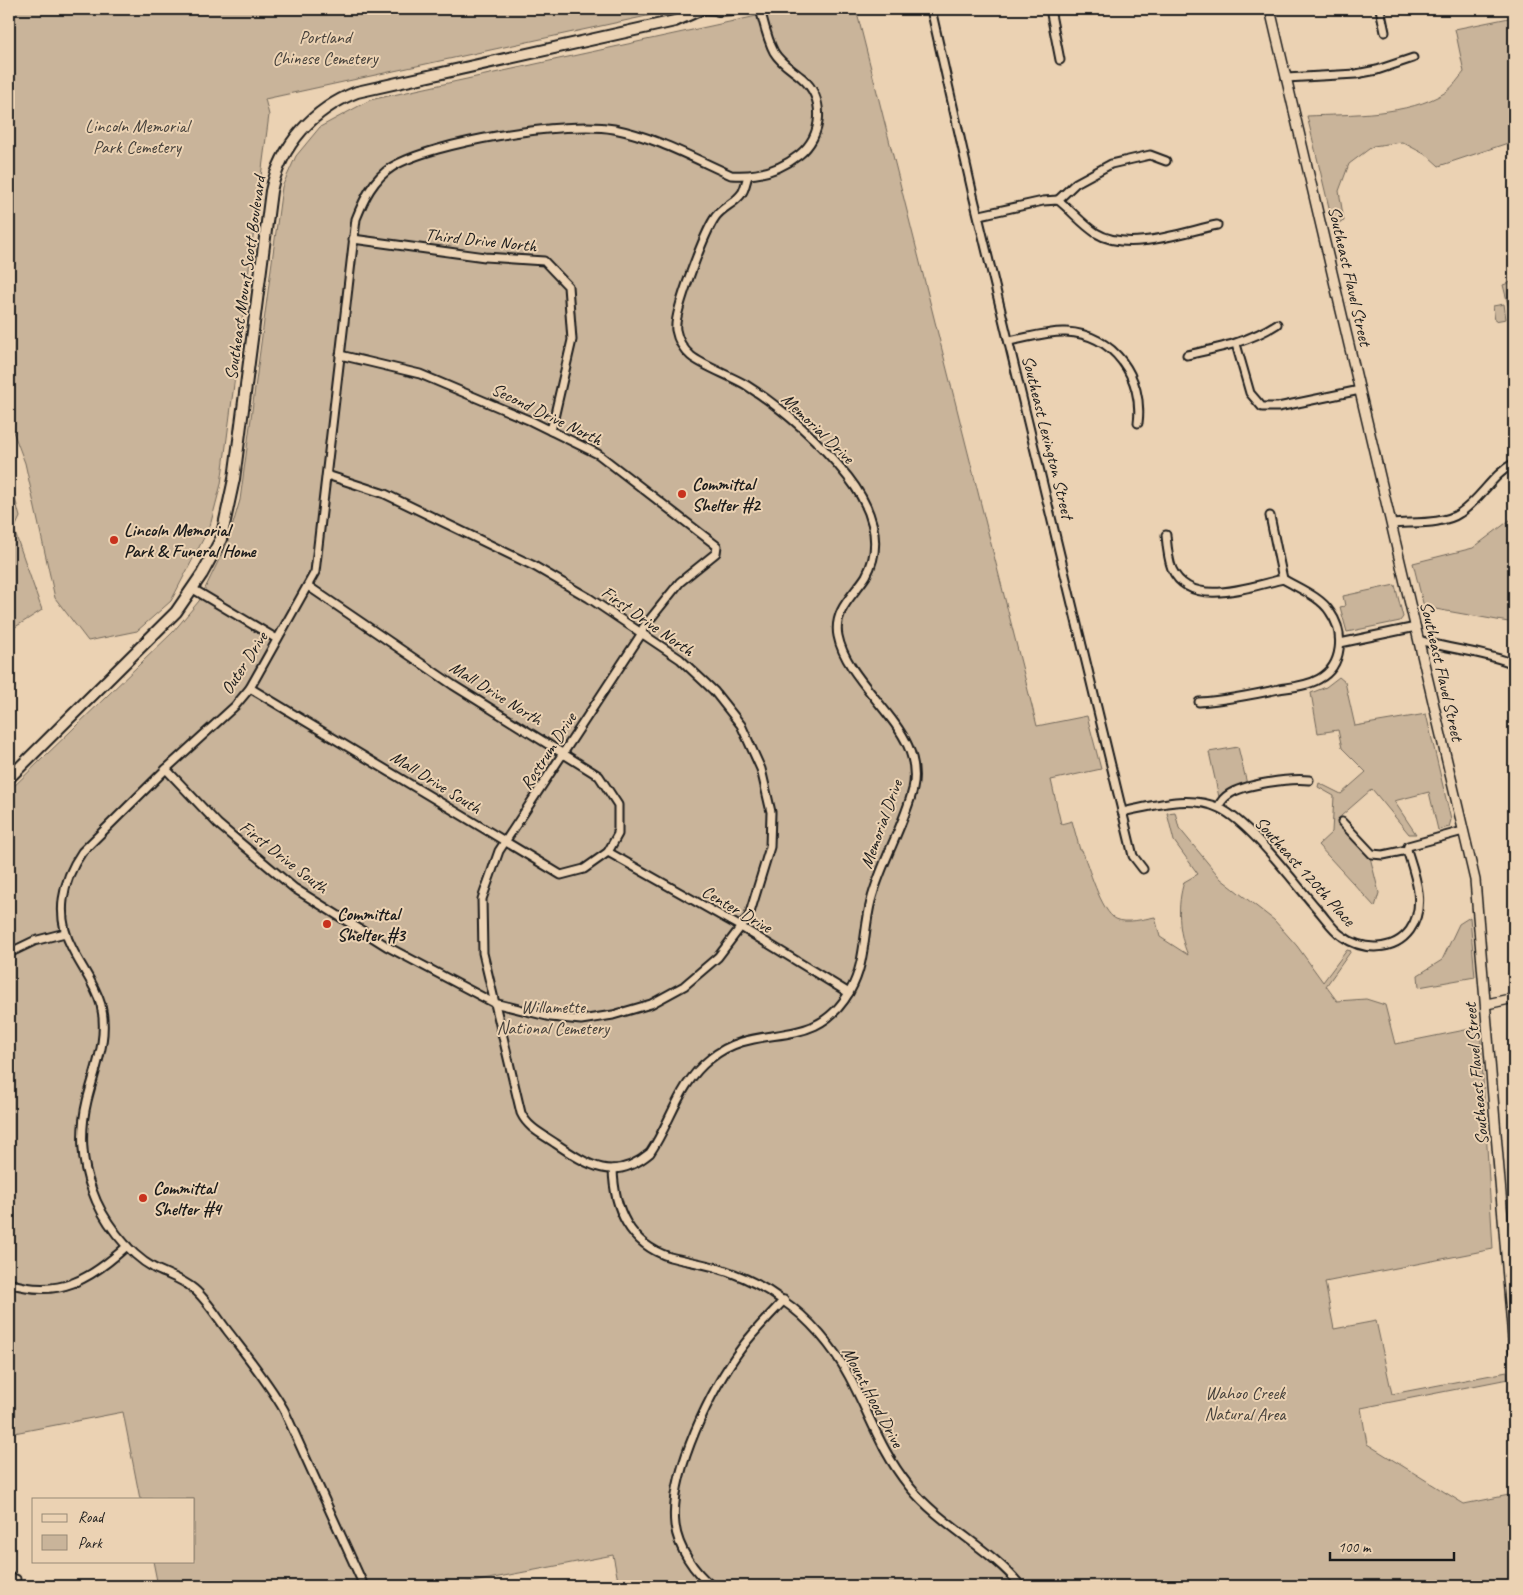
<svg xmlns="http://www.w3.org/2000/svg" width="1523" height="1595" font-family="Caveat,sans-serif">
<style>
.green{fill:#c9b49a;stroke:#72685b}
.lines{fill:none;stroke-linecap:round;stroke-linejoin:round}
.minor-casing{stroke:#1c1c1c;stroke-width:11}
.tertiary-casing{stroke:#1c1c1c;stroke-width:12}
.secondary-casing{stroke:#1c1c1c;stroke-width:14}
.minor{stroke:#ebd2b3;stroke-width:7}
.tertiary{stroke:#ebd2b3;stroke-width:9}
.secondary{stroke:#ebd2b3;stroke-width:10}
.poi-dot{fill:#c8321e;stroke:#ebd2b3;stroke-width:2}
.labels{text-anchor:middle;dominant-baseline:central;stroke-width:4;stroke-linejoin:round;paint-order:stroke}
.park-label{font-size:18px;fill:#47423c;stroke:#ebd2b3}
.street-label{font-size:18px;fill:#1c1c1c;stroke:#ebd2b3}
.poi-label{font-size:18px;font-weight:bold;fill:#1c1c1c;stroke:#ebd2b3;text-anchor:start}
</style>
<rect width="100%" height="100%" fill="#ebd2b3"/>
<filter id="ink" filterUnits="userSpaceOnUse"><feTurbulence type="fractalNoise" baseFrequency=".02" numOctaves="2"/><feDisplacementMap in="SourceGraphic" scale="10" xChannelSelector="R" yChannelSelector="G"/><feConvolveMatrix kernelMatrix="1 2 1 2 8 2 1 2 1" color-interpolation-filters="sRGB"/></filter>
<g filter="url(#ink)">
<!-- green -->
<g class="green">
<path d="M 9,9 L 679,9 L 265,99 L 269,115 L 221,484 L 210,526 L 171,601 L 137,631 L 88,641 L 55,598 L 25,463 L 9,421 L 9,368 L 14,360 L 9,359 Z"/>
<path d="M 789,9 L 856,9 L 1037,726 L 1087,716 L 1101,769 L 1051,780 L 1061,824 L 1072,821 L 1080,850 L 1082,850 C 1088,865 1101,912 1116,919 C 1127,924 1143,919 1155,917 L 1160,937 L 1188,955 C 1178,933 1177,904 1184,882 L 1198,874 L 1174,841 L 1167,813 L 1175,812 L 1179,828 L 1221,879 L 1274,920 L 1297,946 L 1323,982 L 1347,950 L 1351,951 L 1326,986 L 1337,1001 L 1366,999 L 1385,1005 L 1395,1044 L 1480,1027 L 1493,1249 L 1325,1282 L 1334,1329 L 1376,1321 L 1392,1394 L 1507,1372 L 1508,1379 L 1361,1408 L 1367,1444 L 1464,1504 L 1514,1494 L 1514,1586 L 619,1586 L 613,1555 L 452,1586 L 158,1586 L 153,1561 L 194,1561 L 194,1499 L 140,1499 L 123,1412 L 9,1434 L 9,791 L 173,632 L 199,601 L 228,541 L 240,500 L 282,187 L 296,156 L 320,127 L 370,100 Z"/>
<path d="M 1514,17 L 1514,141 L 1439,166 L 1428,156 L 1402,142 L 1373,146 L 1349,164 L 1339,191 L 1344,221 L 1333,224 L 1307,116 C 1350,114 1408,116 1446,92 C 1453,87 1459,78 1464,72 L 1455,29 Z"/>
<path d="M 1514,281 L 1514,315 L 1511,316 L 1503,285 Z"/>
<path d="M 1504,304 L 1506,319 L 1495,321 L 1493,306 Z"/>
<path d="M 9,476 L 20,517 L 14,530 L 42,610 L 9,631 Z"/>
<path d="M 1514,517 L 1514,623 L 1424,607 L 1413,563 L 1473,548 Z"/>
<path d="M 1395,585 L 1403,617 L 1400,621 L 1347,632 L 1340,607 L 1345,606 L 1343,596 Z"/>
<path d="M 1339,677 L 1345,682 L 1355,726 L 1426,714 L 1451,820 L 1449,827 L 1438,830 L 1429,792 L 1394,801 L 1416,834 L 1409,834 L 1372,789 L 1341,816 L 1341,827 L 1370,857 L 1379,893 L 1375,907 L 1318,845 L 1332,832 L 1334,796 L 1318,787 L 1319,783 L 1341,794 L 1366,772 L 1342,748 L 1338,730 L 1318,733 L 1311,693 L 1326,687 Z"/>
<path d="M 1238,747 L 1247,784 L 1233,787 L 1219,797 L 1209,752 Z"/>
<path d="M 1470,917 L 1475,977 L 1419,987 L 1418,975 L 1442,960 L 1459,924 Z"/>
</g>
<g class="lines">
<!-- minor casing -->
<g class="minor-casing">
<g id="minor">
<path d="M 931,9 L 973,195 L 1133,856 L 1143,869"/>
<path d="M 1050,9 L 1060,60"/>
<path d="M 1380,9 L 1385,32"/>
<path d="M 1286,78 L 1356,74 L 1377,70 L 1413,58"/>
<path d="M 1058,200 L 1076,183 L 1111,164 L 1150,155 L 1166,161"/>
<path d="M 980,215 L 1043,201 L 1058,200 C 1071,210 1082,224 1096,233 C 1128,253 1183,232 1217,225"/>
<path d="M 353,239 L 485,257 L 544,261 L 568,286 L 572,340 L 551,431"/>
<path d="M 1009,341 C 1027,338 1048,331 1066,332 C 1114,334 1144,378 1138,423"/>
<path d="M 1236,344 L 1250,393 L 1262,407 L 1278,407 L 1360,390"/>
<path d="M 340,355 L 420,374 L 531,421 L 598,454 L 717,546 L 716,553 L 680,582 L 643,628 L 642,633 L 499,851 L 482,899 L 483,953 L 521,1113 C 528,1128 542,1134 555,1143 C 589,1166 614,1183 650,1153 C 671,1122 679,1083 710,1059 C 758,1019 814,1055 850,991 C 866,963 863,932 871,901 C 881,862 904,826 913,789 C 916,775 914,760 908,746 C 893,711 845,674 838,636 C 833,610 854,595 866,576 C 885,542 870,505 848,477 C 821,443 784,409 746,385 C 731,376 703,366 691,356 C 683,349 678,341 676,330 C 673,314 704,235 714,219 C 721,207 735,204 742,193 C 745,189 746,181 748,176"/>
<path d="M 1187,355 C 1219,348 1249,342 1277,324"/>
<path d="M 1270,516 L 1283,579"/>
<path d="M 1392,524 C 1412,522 1443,525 1460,513 C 1481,499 1492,475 1514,463"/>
<path d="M 1166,535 C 1167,546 1168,559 1172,569 C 1191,610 1251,586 1283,579 C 1298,588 1321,597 1330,612 C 1345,633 1343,666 1319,679 C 1307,686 1292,687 1279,689 C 1252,695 1226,700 1199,702"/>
<path d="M 193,589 L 277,639"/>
<path d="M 1419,640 C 1450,650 1483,651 1514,664"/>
<path d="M 1340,643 L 1416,627"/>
<path d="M 250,688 L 561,875 L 584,869 L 608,852 L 618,834 L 618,805 L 599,776 L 453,685 L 308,586"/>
<path d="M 166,769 L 218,824 L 294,888 L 388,947 L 494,1003 L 551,1017 L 581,1020 L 613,1015 L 651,1004 L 684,986 L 718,957 L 749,916 L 770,847 L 771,812 L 761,769 L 741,725 L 714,691 L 680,659 L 589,598 L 534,566 L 385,494 L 327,475"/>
<path d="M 1218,807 C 1221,802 1223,798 1228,795 C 1243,784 1291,778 1309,780"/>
<path d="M 1122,812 C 1153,806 1189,794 1219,808 C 1250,822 1295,884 1319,911 C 1326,919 1333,930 1342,936 C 1362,951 1394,952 1410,930 C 1427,906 1415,875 1407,850 L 1408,846 L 1463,831"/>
<path d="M 1342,822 L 1372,854 L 1383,855 L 1407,850"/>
<path d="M 608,852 L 741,927 L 849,993"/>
<path d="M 9,953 L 34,941 L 65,933"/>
<path d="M 613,1169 C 614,1208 629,1244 670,1257 C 685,1261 700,1263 714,1267 C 738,1274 762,1285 782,1300 C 809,1318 834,1348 849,1376 C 870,1415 880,1450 909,1486 C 941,1526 989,1547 1021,1586"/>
<path d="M 9,1283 C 59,1299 91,1279 127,1246"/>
<path d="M 9,1577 L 16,1579"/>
<path d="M 364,1586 L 284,1410 C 268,1382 247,1356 227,1330 C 217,1317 207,1300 194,1289 C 182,1279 168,1275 154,1268 C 127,1253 102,1219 92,1190 C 81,1162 80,1130 87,1101 C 95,1068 109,1039 101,1005 C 95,984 81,967 72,948 C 55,916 62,881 82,852 L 166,769 L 235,706 L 250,688 L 315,572 L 356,219 C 364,199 373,179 392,167 C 433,142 567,120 614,129 C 655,137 693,158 731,175 C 756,177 779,171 799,155 C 823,136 826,99 802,78 C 793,70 781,64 774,52 C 767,39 764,23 760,9"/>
<path d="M 712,1586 C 694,1572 678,1548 675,1525 C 669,1473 712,1387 743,1346 C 755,1330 770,1315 784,1300"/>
</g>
</g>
<!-- tertiary casing -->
<g class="tertiary-casing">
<g id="tertiary">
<path d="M 702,9 L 718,10"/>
<path d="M 1270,9 L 1475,880 L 1514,1351"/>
<path d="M 1487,1004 L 1514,998"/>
</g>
</g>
<!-- secondary casing -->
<g class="secondary-casing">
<g id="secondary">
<path d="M 718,10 L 733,9"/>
<path d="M 9,778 L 176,612 L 202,574 L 221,539 L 234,479 L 271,191 C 281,145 313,109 357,92 L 675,21 L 702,9"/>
</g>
</g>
<!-- minor -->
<use href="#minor" class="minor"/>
<!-- tertiary -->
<use href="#tertiary" class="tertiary"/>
<!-- secondary -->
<use href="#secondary" class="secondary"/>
</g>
</g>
<!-- markers -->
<g class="poi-dot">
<circle cx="682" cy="494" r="5"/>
<circle cx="114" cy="540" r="5"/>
<circle cx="327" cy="924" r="5"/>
<circle cx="143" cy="1198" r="5"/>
</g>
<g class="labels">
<!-- park labels -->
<g class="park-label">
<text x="325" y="37">Portland<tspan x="325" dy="21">Chinese Cemetery</tspan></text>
<text x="137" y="126">Lincoln Memorial<tspan x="137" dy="21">Park Cemetery</tspan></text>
<text x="553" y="1007">Willamette<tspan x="553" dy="21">National Cemetery</tspan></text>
<text x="1245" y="1393">Wahoo Creek<tspan x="1245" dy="21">Natural Area</tspan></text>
</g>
<!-- street labels -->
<g class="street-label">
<text transform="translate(481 240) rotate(6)">Third Drive North</text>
<text transform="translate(1350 276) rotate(77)">Southeast Flavel Street</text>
<text transform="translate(245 278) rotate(-82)">Southeast Mount Scott Boulevard</text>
<text transform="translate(547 414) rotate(26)">Second Drive North</text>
<text transform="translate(818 428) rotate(44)">Memorial Drive</text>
<text transform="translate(1048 437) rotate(76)">Southeast Lexington Street</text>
<text transform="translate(648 621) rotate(35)">First Drive North</text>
<text transform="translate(244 663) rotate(-57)">Outer Drive</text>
<text transform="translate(1442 671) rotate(77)">Southeast Flavel Street</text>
<text transform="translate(496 693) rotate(32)">Mall Drive North</text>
<text transform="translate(548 751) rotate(-57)">Rostrum Drive</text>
<text transform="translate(436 782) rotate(32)">Mall Drive South</text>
<text transform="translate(881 824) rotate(-70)">Memorial Drive</text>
<text transform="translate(284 857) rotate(38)">First Drive South</text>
<text transform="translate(1305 871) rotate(48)">Southeast 120th Place</text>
<text transform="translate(737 909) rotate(30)">Center Drive</text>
<text transform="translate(1476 1074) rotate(-95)">Southeast Flavel Street</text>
<text transform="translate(873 1397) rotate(62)">Mount Hood Drive</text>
</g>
<!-- poi labels -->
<g class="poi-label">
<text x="692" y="484">Committal<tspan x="692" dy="21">Shelter #2</tspan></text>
<text x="124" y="530">Lincoln Memorial<tspan x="124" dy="21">Park &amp; Funeral Home</tspan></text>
<text x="337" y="914">Committal<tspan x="337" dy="21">Shelter #3</tspan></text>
<text x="153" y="1188">Committal<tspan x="153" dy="21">Shelter #4</tspan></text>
</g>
</g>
<!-- margin -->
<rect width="1523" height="1595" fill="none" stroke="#ebd2b3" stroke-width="30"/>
<rect x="15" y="15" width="1493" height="1565" fill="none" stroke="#1c1c1c" stroke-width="2" filter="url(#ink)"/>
<!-- legend -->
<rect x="32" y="1498" width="162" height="65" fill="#ebd2b3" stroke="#988977"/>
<rect x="42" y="1514" width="25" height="8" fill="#ebd2b3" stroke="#988977"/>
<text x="78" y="1522" font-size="15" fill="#1c1c1c">Road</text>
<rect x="42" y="1535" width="25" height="15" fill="#c9b49a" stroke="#988977"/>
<text x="78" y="1548" font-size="15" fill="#1c1c1c">Park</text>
<!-- scale -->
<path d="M1330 1552v8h124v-8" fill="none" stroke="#1c1c1c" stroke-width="2.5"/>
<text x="1338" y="1552" font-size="15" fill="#1c1c1c" stroke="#ebd2b3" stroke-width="4" paint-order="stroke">100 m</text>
</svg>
